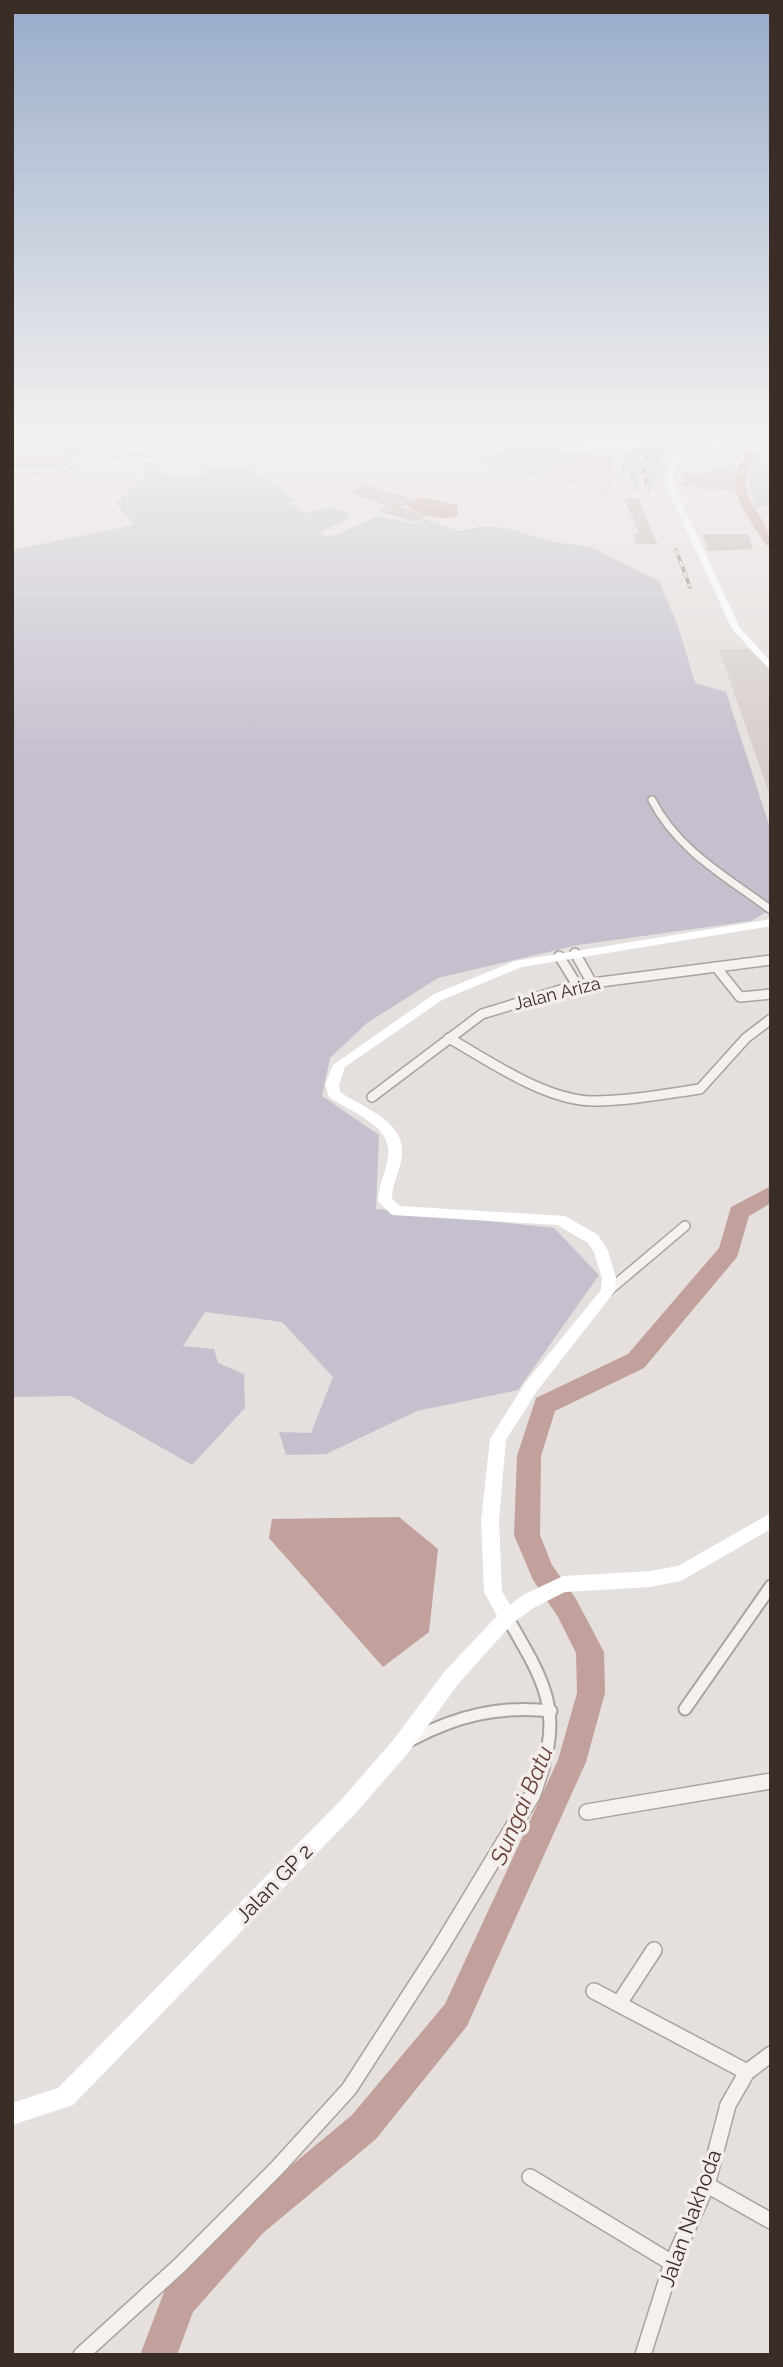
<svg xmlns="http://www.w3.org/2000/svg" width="783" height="2367" font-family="Raleway,sans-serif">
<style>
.built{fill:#d6cecc}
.green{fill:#c5bfce}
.water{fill:#c2a19c}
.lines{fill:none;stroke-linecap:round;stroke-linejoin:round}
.river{fill:#c2a19c;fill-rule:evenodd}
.building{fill:#c1b8b5}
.street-far4-casing{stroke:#aba29f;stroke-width:7}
.street-far3-casing{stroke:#aba29f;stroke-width:10}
.street-far2-casing{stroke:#aba29f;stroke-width:12}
.street-far1-casing{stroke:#aba29f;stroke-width:15}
.street-casing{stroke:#aba29f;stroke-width:18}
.primary-casing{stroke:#b0a29e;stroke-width:3}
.highway-casing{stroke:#9a8b86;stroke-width:4}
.street-far4{stroke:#f4f1ef;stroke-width:5}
.street-far3{stroke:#f4f1ef;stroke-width:7}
.street-far2{stroke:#f4f1ef;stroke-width:9}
.street-far1{stroke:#f4f1ef;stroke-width:11}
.street{stroke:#f4f1ef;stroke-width:15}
.secondary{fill:#fff;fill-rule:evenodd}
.primary{fill:#fff;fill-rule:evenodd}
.highway{fill:#fff;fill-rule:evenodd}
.rail-casing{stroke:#8d7d78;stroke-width:3.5}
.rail{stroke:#f3eeec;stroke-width:2;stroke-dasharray:6;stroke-linecap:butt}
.secondary-bridge{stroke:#fff;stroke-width:8}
.labels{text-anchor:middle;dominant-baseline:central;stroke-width:7;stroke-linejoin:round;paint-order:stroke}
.street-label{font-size:18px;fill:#3a2d28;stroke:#f3eeec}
.near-street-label{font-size:21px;fill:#3a2d28;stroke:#f3eeec}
.near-water-label{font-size:23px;font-style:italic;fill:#694037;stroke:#f3eeec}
</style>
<rect width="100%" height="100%" fill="#e5dfdd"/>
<!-- built -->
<g class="built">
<path d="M 294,440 L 291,448 L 154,449 L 156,442 Z"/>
<path d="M 12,444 L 57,444 L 100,453 L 54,479 L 12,479 Z"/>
<path d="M 511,447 L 608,454 L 614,464 L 606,495 L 481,462 Z"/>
<path d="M 719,649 L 748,649 L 771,668 L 771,799 Z"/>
</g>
<!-- green -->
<g class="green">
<path d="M 669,433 C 644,445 631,461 641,489 L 634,489 L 630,471 L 622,470 L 624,456 L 636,449 L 636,437 L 639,433 Z"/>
<path d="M 679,433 L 689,433 C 671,447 648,463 656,489 L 649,488 C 637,456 652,447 679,433 Z"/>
<path d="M 511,447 L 578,452 L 536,477 L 481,462 Z"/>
<path d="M 759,461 L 771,474 L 771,506 L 756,507 C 748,489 744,476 759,461 Z"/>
<path d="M 210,469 L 251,469 L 296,500 L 288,503 L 307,513 L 329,507 L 351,513 L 346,520 L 321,532 L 323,536 L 337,535 L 377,516 L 417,524 L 425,519 L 458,531 L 487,526 L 510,529 L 554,542 L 591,547 L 659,581 L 678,626 L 695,683 L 726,692 L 771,831 L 771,909 L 751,921 L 578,945 L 438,978 L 367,1023 L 330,1058 L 322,1096 L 379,1135 L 376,1209 L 554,1228 L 599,1275 L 518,1390 L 417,1411 L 326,1454 L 286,1455 L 279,1432 L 311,1433 L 333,1377 L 282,1322 L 205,1312 L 183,1346 L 214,1349 L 218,1363 L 244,1374 L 245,1408 L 192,1465 L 71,1396 L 12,1397 L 12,550 L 134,525 L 116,503 L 148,472 L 199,478 Z"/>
</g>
<!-- water -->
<g class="water">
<path d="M 421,497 L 457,505 L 458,515 C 445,523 417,514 406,505 Z"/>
<path d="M 399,1517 L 438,1549 L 429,1632 L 383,1667 L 269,1538 L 272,1519 Z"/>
</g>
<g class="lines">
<!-- river -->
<g class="river">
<path d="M 755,433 L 765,433 C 760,448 746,473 746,486 C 747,506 771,522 771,548 L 765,544 C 754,525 725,490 738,468 C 745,456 750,447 755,433 Z"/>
<path d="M 771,1186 L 771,1203 L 749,1216 L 737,1257 L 644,1368 L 555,1411 L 541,1456 L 540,1535 L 552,1565 L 576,1599 L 604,1652 L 605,1693 L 586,1762 L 467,2026 L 376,2139 L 263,2233 L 193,2312 L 177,2355 L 140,2355 L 166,2287 L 239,2209 L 352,2115 L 445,2004 L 558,1760 L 577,1693 L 576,1653 L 558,1617 L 533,1580 L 514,1535 L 517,1456 L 536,1398 L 628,1354 L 719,1248 L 731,1207 Z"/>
</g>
</g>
<!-- building -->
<g class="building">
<path d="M 710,469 L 737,471 L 734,491 L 681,486 L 684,472 L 708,474 Z"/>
<path d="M 364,484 L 416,500 L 401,507 L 429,515 L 415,522 L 377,511 L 387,506 L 349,492 Z"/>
<path d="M 624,498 L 638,498 L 657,544 L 636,544 L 633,534 L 639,534 Z"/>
<path d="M 703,534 L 748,534 L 753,549 L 708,551 Z"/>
</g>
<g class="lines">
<!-- street-far4 casing -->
<g class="street-far4-casing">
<g id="street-far4">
<path d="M 12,443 L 59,443 L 151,461"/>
<path d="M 12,470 L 64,469 L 97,450"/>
</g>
</g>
<!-- street-far3 casing -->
<g class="street-far3-casing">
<path id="street-far3" d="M 652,800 C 678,851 727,877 771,910"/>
</g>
<!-- street-far2 casing -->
<g class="street-far2-casing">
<g id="street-far2">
<path d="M 575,953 L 592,983"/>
<path d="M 559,956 L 577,985"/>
<path d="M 716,967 L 740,997 L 771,994"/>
<path d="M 449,1038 C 489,1061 545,1100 592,1101 C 628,1101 665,1094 700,1089 L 746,1038 L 771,1019"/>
<path d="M 372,1097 L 482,1014 L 577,985 L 771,960"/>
<path d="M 608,1291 L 685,1226"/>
</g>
</g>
<!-- street-far1 casing -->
<g class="street-far1-casing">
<g id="street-far1">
<path d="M 507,1617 C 537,1670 564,1706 542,1769"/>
<path d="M 685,1709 L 771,1586"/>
<path d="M 411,1740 C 456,1716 500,1705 551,1711"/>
</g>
</g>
<!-- street casing -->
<g class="street-casing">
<g id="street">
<path d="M 587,1812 L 771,1781"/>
<path d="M 594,1991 L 747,2072"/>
<path d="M 620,2002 L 654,1950"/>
<path d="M 530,2177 L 672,2263"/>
<path d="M 707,2185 L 771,2221"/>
<path d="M 81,2355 L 179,2266 L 277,2168 L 349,2089 L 440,1948 L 533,1794 L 542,1767"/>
<path d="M 643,2355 L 672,2263 L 707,2185 L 728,2105 L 747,2072 L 771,2054"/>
</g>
</g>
<!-- primary casing -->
<g class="primary-casing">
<path id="primary" d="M 212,433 L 195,438 L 12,440 L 12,436 Z"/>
</g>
<!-- highway casing -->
<g class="highway-casing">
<g id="highway">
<path d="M 12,433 L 144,433 L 139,436 L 12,437 Z"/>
<path d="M 510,433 L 532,433 L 483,444 L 478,441 Z"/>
<path d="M 557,433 L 571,433 L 553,439 L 553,435 Z"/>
</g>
</g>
<!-- street-far4 -->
<use href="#street-far4" class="street-far4"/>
<!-- street-far3 -->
<use href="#street-far3" class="street-far3"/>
<!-- street-far2 -->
<use href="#street-far2" class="street-far2"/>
<!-- street-far1 -->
<use href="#street-far1" class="street-far1"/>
<!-- street -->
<use href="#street" class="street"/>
<!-- secondary -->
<g class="secondary">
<path d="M 365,433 L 405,433 L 593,446 L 630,446 L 616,442 L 619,438 L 634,440 L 639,447 L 624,452 L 581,450 Z"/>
<path d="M 714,433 L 722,433 L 713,441 C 725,454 755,447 771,447 L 771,451 L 691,452 L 680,456 L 674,471 L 673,484 L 740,628 L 771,662 L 771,671 L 732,629 L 665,484 L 666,471 L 674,453 L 690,448 L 711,448 L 705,441 Z"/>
<path d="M 771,919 L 771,926 L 522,967 L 442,1000 L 345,1067 L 339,1084 L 340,1092 C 363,1108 406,1121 402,1156 C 400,1171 392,1184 392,1199 L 400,1206 L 565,1216 L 598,1235 L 608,1251 L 616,1278 L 615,1291 L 537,1391 L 506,1440 L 499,1521 L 502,1591 L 510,1605 L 523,1595 L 563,1576 L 650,1571 L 678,1566 L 771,1513 L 771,1529 L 681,1581 L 650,1587 L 565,1592 L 535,1607 L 513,1623 L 459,1683 L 408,1753 L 355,1814 L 73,2105 L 12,2125 L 12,2103 L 58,2088 L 341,1800 L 394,1739 L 445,1671 L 497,1616 L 484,1592 L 481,1521 L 490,1439 L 525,1383 L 601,1290 L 602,1278 L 594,1252 L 588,1243 L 557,1225 L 392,1215 L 378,1201 C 378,1185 386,1173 388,1157 C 393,1125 351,1113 329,1097 L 325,1084 L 333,1065 L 434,994 L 515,961 Z"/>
</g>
<!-- primary -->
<use href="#primary" class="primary"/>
<!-- highway -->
<use href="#highway" class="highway"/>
<!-- rail casing -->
<g class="rail-casing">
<g id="rail">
<path d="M 649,490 L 643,473 L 647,455 L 679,433"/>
<path d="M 676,550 L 690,587"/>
</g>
</g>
<!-- rail -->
<use href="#rail" class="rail"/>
<!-- secondary-bridge -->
<path class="secondary-bridge" d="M 589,443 L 771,441"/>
</g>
<!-- sky -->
<linearGradient id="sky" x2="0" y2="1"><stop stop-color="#99acca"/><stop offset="0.57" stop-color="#f3f1f0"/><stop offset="1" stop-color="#f3f1f0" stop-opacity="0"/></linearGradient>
<rect width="783" height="765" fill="url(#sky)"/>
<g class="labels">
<!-- street labels -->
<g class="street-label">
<text transform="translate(557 993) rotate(-14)">Jalan Ariza</text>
</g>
<!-- near-street labels -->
<g class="near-street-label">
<text transform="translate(274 1883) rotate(-46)">Jalan GP 2</text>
<text transform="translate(690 2218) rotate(-70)">Jalan Nakhoda</text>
</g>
<!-- near-water labels -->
<g class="near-water-label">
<text transform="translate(521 1805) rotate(-67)">Sungai Batu</text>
</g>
</g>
<!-- border -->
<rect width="783" height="2367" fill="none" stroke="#3a2d28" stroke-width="28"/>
</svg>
